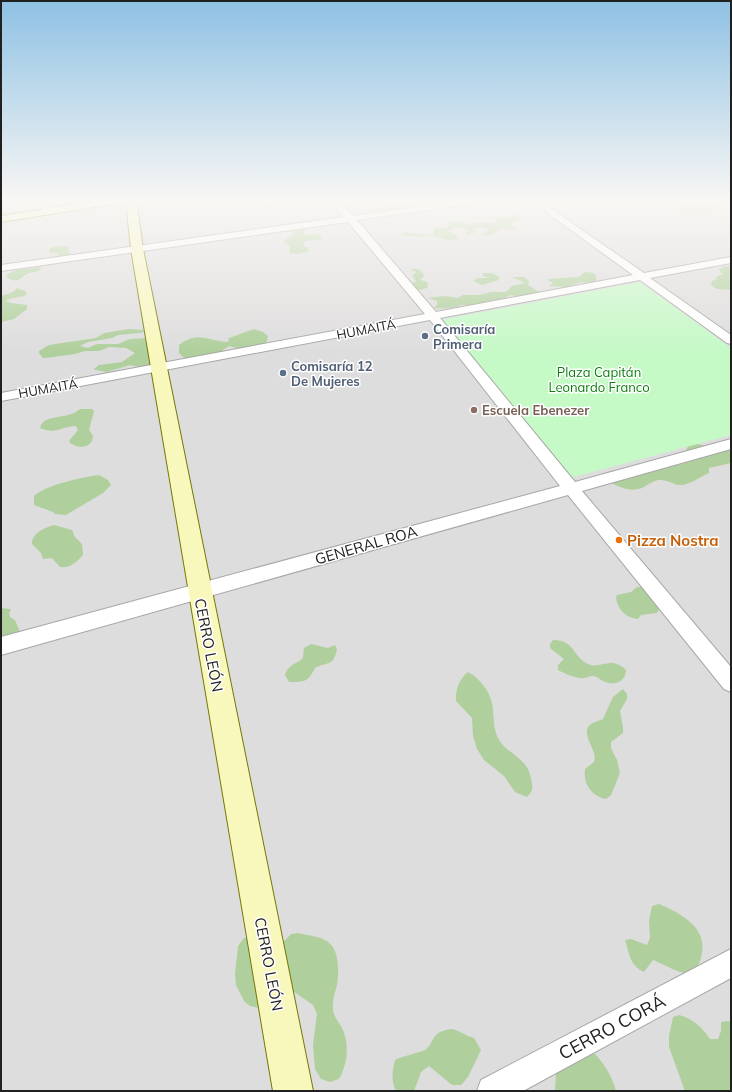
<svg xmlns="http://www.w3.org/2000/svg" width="732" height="1092" font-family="Mulish,sans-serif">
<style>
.residential{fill:#dedddd}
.forest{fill:#afcf9c}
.park{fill:#c5f9c6}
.pitch{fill:#86deb6}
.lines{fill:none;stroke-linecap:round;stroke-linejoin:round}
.street-casing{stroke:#a7a7a7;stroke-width:2}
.secondary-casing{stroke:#747806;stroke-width:2}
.street{fill:#fff;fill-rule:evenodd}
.secondary{fill:#f9f8bc;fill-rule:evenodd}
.service-dot{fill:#5c6f8a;stroke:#fff;stroke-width:1.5}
.education-dot{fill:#8d6e63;stroke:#fff;stroke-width:1.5}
.food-dot{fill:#e8710a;stroke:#fff;stroke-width:1.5}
.labels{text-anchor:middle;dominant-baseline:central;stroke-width:3;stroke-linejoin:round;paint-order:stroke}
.far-street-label{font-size:13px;fill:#202020;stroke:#fff}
.far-service-label{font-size:13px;font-weight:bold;fill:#4e5e75;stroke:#fff;text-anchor:start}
.far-park-label{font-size:13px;fill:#0d7f0f;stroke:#fff}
.far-education-label{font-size:13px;font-weight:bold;fill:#785e54;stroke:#fff;text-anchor:start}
.food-label{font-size:15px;font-weight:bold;fill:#c56008;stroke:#fff;text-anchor:start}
.street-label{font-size:15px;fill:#202020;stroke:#fff}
.near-street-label{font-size:18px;fill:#202020;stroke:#fff}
</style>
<rect width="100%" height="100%" fill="#f1ede7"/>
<!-- residential -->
<rect class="residential" x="1" y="199" width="730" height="892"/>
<!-- forest -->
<g class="forest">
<path d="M 396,200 L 411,202 L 394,210 L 381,209 L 374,212 L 367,210 L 367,208 L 385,208 Z"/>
<path d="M 699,201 L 708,202 L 716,206 L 708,212 L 696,210 L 681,210 L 678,209 Z"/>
<path d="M 512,215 L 520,217 L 518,220 L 511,223 L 517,230 C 512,231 505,228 501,229 C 493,232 494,237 483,235 L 483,233 L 489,230 L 485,228 L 476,228 L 475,230 L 477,232 L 467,235 L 465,234 L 469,231 L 467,229 L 456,227 L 448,231 L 459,238 C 447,243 442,237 430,236 C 420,236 411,237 401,235 L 404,233 L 433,235 L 434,229 L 447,227 L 450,222 L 459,221 L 466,224 L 483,222 L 491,223 L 496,222 L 496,220 L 494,218 L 497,217 L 511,219 Z"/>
<path d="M 302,229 L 305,230 L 303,235 L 319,234 L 322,237 L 320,240 L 306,241 L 304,243 L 303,245 L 309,249 L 308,252 L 298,254 L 290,253 L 289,250 L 291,247 L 283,241 L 291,236 L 294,231 Z"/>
<path d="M 70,246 L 68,247 L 69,248 L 68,251 L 71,254 C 68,257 61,258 57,256 L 58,253 L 50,253 L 49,249 L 53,247 Z"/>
<path d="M 726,266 L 731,267 L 731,290 L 717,289 L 711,285 L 712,281 L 717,279 L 716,277 L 723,274 L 720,272 L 719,269 Z"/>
<path d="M 37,267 L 41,268 L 41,269 C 37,273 34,271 29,273 C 19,277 20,285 6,277 C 12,267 27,271 37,267 Z"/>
<path d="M 412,269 L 418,269 L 423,273 L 424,276 L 420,280 L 427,282 L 428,285 L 427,288 L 420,290 L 413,289 L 411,284 L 416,281 L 412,276 L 416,272 L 411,270 Z"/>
<path d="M 585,272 L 593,273 L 596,275 L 596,281 L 593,283 L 581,282 L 567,287 L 549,286 L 553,283 L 548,280 L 549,279 L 579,277 Z"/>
<path d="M 483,273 L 492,273 L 499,277 L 499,280 L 482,285 L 473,281 L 477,278 L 489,278 L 483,276 Z"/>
<path d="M 512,277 L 524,277 L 529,281 L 528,285 L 539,292 L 534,294 L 522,297 L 510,295 L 500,301 L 488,301 C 482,308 471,305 463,305 C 458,305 461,306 457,307 C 453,308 438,309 434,308 L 437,304 L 437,301 L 427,298 L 446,296 L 457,298 L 463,295 L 479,295 L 491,292 L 506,292 L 512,286 L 525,283 Z"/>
<path d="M 17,288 L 25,291 L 27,294 C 21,299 12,296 6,301 L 11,303 L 27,305 L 27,309 L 14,319 L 1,322 L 1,296 L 13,292 Z"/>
<path d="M 129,329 L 146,330 L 141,333 L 118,335 L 112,338 L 88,342 L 80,346 L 88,348 L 97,344 L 118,344 L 130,339 L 147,338 L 153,364 L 139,367 L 130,365 L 107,372 L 95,370 L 94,369 L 99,365 L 122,362 L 135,353 L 126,348 L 109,347 L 99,351 L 85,351 L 75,354 L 46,358 L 43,358 L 39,353 L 39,351 L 49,345 L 96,338 L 104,333 Z"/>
<path d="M 254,329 L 263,332 L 268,336 L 266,344 L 240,349 L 229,346 L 223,350 L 222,353 L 185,359 L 179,353 L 179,345 C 198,330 208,341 228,342 L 229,338 Z"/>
<path d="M 80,409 L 92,409 L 94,411 L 89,430 L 93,436 L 92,441 C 87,449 77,448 70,443 L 69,441 L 78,430 L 76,426 C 62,426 56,435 40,428 C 43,416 59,418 68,415 C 73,414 76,412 80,409 Z"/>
<path d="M 696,444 L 728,449 L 731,452 L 731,463 L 709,468 L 709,473 C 700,477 692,483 683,485 C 675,486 667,479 659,480 C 652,481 648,485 642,488 C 629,493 617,486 606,480 L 605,473 C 613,469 621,471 630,470 C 639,469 648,465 658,464 C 669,462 678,469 688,461 L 686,450 L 689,445 Z"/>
<path d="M 99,475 L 108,480 L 111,485 L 103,493 L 66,515 L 55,514 L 53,512 L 34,505 L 34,496 C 48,484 80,478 99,475 Z"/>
<path d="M 54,525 L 72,530 L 75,537 L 82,544 L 83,555 C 76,563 70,568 60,567 L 52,558 L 43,559 L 41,553 L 32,544 C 32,532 45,528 54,525 Z"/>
<path d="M 637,587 L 643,587 L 661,606 L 657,613 L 641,615 L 638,619 C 626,618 618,610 616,598 L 617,595 L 631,592 Z"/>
<path d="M 1,608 L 10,609 L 11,611 L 9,613 L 10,617 L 15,620 L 20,632 L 13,643 L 1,647 Z"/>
<path d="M 553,640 C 575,640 572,656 588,664 C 600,670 610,655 626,670 C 625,683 614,686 603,681 C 599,679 597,676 592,676 C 589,676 588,677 585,678 C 576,679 566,674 558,670 L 558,665 L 564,659 L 550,648 L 550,644 Z"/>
<path d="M 311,644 L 328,648 L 335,645 L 337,650 C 333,667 328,661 315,668 C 308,682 305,682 289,682 L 285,675 C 289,662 300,664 303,657 C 304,654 303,651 304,648 Z"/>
<path d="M 468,672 C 479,678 489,690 492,703 C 494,713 493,724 496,733 C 504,757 529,753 532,784 C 533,790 531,793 527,797 L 515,792 L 504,776 L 484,760 L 477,749 L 473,736 L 472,718 L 456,701 C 455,690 460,678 468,672 Z"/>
<path d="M 623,689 L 627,694 L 627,699 L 620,711 L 623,728 L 623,733 L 611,742 L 611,748 L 617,760 L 620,773 L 611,795 L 606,799 C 591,796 583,784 585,769 L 594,762 C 595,759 595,756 594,753 C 592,745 581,731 591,724 C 594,722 599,721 603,719 L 613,697 Z"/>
<path d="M 659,904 C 684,915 711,929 700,961 C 698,967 694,972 687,973 C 680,974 661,963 653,960 L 644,972 C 630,966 629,953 625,940 L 631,939 L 647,945 L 650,938 L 649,921 L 652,906 Z"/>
<path d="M 298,933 C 309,936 325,936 332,946 C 339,955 339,974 337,985 C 335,993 332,1001 333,1009 C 333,1015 338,1021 341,1026 C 350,1042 348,1063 339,1079 L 330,1082 L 321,1079 L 315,1069 L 313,1045 L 317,1014 L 313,1005 L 283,984 L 265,1000 L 259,1008 L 250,1006 L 244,1001 L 236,985 L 235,974 L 238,946 L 244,938 L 251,938 L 273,953 L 291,934 Z"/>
<path d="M 679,1015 C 693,1019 702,1027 710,1039 L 718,1039 L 721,1031 L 721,1022 L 729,1021 L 731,1023 L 731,1091 L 685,1091 L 669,1047 L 669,1036 L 673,1017 Z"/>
<path d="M 451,1029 C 460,1030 465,1036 474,1038 L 481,1050 L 468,1077 L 461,1085 L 452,1085 L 429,1066 L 421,1072 L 414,1091 L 396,1091 C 391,1080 392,1072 395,1060 C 405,1055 416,1054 425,1050 C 431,1046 432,1039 436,1035 C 440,1031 446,1030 451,1029 Z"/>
<path d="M 593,1052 C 604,1063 612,1076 616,1091 L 555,1091 L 556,1072 Z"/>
</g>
<!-- park -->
<path class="park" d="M 640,282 L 731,348 L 731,435 L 566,479 L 436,321 Z"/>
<!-- pitch -->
<path class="pitch" d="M 272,199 L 303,199 L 305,202 L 263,207 L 259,201 Z"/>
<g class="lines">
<!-- street casing -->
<g class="street-casing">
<g id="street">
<path d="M 41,199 L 49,199 L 50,212 L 49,214 L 46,215 L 42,212 Z"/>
<path d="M 330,199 L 338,199 L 353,216 L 474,199 L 494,199 L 490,201 L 357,220 L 436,312 L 633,275 L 528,199 L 537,199 L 644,273 L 731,257 L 731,263 L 650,278 L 731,335 L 731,344 L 727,343 L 640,280 L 440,318 L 575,482 L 731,439 L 731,449 L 582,491 L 731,667 L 731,692 L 724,689 L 568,495 L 1,655 L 1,637 L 560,486 L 430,320 L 1,401 L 1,393 L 425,314 L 348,222 L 1,271 L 1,265 L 344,217 Z"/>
<path d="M 731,949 L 731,978 L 523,1091 L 477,1091 L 481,1080 Z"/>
</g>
</g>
<!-- secondary casing -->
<g class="secondary-casing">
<path id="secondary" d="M 106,199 L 136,199 L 143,249 L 313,1091 L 273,1091 L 131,249 L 126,202 L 1,222 L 1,216 Z"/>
</g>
<!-- street -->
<use href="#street" class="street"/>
<!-- secondary -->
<use href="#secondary" class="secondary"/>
</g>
<!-- sky -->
<linearGradient id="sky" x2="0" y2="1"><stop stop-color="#8ec1e4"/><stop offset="0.57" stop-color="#f9f7f4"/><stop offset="1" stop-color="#f9f7f4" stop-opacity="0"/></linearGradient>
<rect width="732" height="352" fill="url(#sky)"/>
<!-- markers -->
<g class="service-dot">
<circle cx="425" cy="336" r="4"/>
<circle cx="283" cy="373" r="4"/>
</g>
<circle class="education-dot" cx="474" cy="410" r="4"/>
<circle class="food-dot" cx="619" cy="540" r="4"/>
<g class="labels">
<!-- far-street labels -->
<g class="far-street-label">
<text transform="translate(366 329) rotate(-11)">HUMAITÁ</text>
<text transform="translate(48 388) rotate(-10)">HUMAITÁ</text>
</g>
<!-- far-service labels -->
<g class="far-service-label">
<text x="433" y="329">Comisaría<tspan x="433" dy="15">Primera</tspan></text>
<text x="291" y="366">Comisaría 12<tspan x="291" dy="15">De Mujeres</tspan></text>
</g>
<!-- far-park labels -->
<g class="far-park-label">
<text x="599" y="372">Plaza Capitán<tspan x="599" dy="15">Leonardo Franco</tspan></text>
</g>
<!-- far-education labels -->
<g class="far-education-label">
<text x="482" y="410">Escuela Ebenezer</text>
</g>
<!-- food labels -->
<g class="food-label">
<text x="627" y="540">Pizza Nostra</text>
</g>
<!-- street labels -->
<g class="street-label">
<text transform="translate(366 545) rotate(-16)">GENERAL ROA</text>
<text transform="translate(209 645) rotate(79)">CERRO LEÓN</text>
<text transform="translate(269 964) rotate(79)">CERRO LEÓN</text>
</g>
<!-- near-street labels -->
<g class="near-street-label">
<text transform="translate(612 1027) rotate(-28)">CERRO CORÁ</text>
</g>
</g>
<!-- border -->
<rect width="732" height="1092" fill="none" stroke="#202020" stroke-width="4"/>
</svg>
